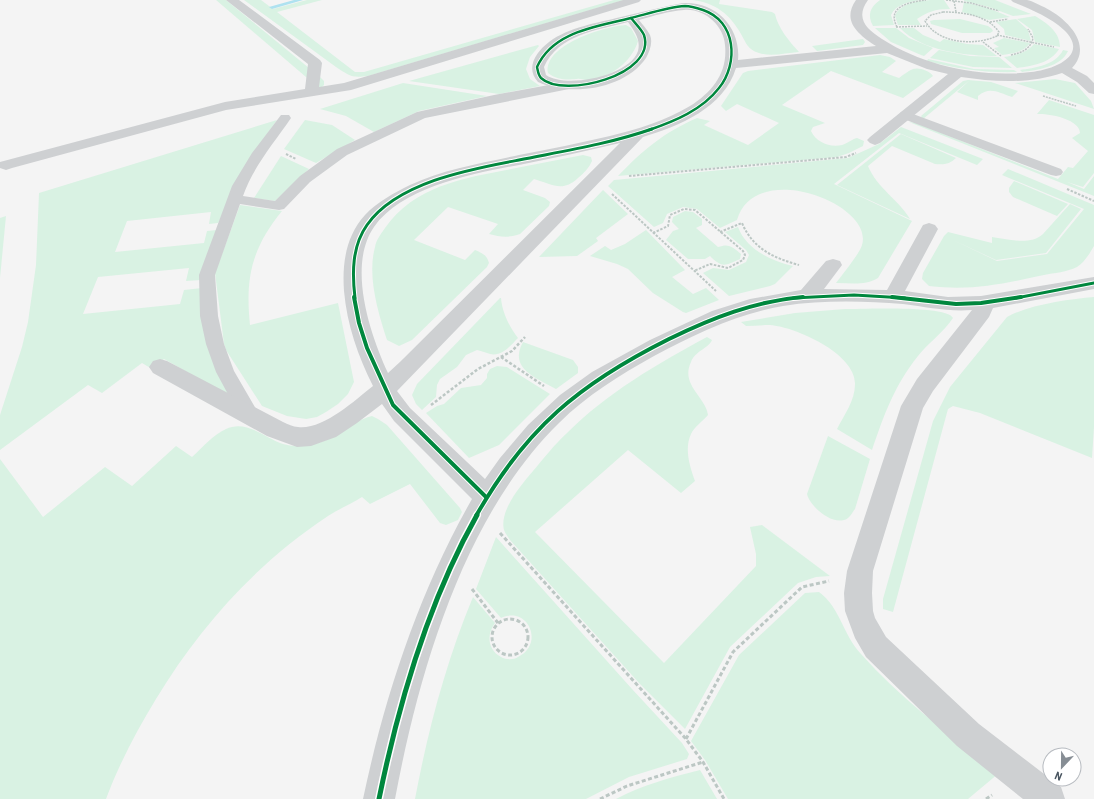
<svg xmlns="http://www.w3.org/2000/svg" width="1094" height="799" font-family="'Roboto Condensed',sans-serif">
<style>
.green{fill:#d9f2e3}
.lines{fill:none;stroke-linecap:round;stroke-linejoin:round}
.stream{fill:#aee2f0;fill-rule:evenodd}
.path-far3{stroke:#bcc7c4;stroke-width:1.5;stroke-dasharray:2 1;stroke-linecap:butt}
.path-far2{stroke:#bcc7c4;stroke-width:2;stroke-dasharray:2.5 1.5;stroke-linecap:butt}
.path-far1{stroke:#bcc7c4;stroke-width:2.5;stroke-dasharray:3 2;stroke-linecap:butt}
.path{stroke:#bcc7c4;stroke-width:3;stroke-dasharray:4 2.5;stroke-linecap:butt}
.service{fill:#ced0d2;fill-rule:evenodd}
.minor{fill:#ced0d2;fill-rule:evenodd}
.cycleway-far3-casing{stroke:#fff;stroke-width:4}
.cycleway-far2-casing{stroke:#fff;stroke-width:5}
.cycleway-far1-casing{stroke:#fff;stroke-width:6}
.cycleway-casing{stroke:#fff;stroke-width:8}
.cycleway-far3{stroke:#00873e;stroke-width:2.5}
.cycleway-far2{stroke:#00873e;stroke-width:3}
.cycleway-far1{stroke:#00873e;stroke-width:4}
.cycleway{stroke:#00873e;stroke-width:5}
</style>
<rect width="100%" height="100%" fill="#f4f4f4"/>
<!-- green -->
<g class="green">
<path d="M 216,0 L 226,0 L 320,77 L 324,81 L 324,85 L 320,89 Z"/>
<path d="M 244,0 L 261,0 L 273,9 L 307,0 L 322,0 L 277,12 L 355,72 L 364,72 L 614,0 L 624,0 L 368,76 C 351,78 350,76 336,67 Z"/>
<path d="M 693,0 L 720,0 L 719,4 L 772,12 L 775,14 C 778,28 789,41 799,52 C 786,53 771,57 759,53 C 748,50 746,43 741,34 C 730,14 715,3 693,0 Z"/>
<path d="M 880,0 L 920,0 C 909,2 896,4 891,15 L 894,25 L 873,26 C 867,15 870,7 880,0 Z"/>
<path d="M 930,0 L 944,0 L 950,9 C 934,9 928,12 917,19 L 921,25 L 898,25 L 895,16 C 900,3 918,1 930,0 Z"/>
<path d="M 964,0 L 995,0 L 1031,14 L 1013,16 L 989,7 L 964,1 Z"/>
<path d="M 964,2 L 988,8 L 1010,17 L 989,20 L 962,12 Z"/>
<path d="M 1035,16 C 1047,23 1060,32 1060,47 L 1035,42 L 1032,30 L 1017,19 Z"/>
<path d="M 960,19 L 988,26 L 992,29 L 993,31 L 990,33 L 962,33 L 931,24 L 930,21 L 934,20 Z"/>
<path d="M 1016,19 L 1028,30 L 1031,41 L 1005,35 L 1004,29 L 996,22 Z"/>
<path d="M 626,25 L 631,28 L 638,41 C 632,62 609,79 587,80 C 584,80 580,78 577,79 C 567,80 557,80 548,73 C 543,45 605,26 626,25 Z"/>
<path d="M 875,28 L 896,28 L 909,38 L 933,48 L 924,56 L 921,55 L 891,42 Z"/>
<path d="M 900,28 L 914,28 L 923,35 L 940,42 L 944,39 L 967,44 L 983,45 L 997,56 C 967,56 921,51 900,28 Z"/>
<path d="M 1004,38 L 1030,43 C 1024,52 1012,54 1002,55 L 994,48 L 999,47 L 993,43 Z"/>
<path d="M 863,39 L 865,42 L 863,45 L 817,51 L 812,46 Z"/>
<path d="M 1034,44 L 1059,49 C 1051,63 1032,66 1017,68 L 1004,57 C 1015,55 1027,53 1034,44 Z"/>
<path d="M 538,45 L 539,46 L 530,57 L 526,69 L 530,79 L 540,86 L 499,94 L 409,81 Z"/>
<path d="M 939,50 L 970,56 L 999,57 L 1012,68 L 973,67 L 930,58 Z"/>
<path d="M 1063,50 L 1068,51 C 1061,67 1037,70 1022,72 L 1020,70 C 1034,68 1056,65 1063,50 Z"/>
<path d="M 880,55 L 890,57 L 896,61 L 882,72 L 899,78 C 903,75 908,71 913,69 C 919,67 930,71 933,76 L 903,98 L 831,71 L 782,105 L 825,123 L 813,127 L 811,131 C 816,142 830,148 842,145 C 848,143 852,139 857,138 L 864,141 L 863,146 L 849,153 L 837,157 L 618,176 C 643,150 663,133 697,118 L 710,121 L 704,125 L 748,145 L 779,123 L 737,104 L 726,111 L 721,106 L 743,73 L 748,71 Z"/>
<path d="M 928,59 L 974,69 L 1014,70 L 1017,72 C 986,73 957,69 927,61 Z"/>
<path d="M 1055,79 L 1075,83 L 1091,101 L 1094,109 L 1015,83 Z"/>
<path d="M 968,80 L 991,82 L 1018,91 L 1012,97 C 999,93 990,86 978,96 L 978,100 L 957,92 L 970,80 L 923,119 L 921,116 L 963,81 Z"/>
<path d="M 403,83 L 487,96 L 419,111 L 374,132 L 346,116 L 320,109 Z"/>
<path d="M 1049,100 L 1094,115 L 1094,173 L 1083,187 L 1067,182 L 1084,189 L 1094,176 L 1094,196 L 909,122 L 916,123 L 1058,179 L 1068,167 L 1073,168 L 1088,151 L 1072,138 L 1080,133 C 1080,119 1048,113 1037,114 Z"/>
<path d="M 277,120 L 265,137 L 218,223 L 209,224 L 211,212 L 127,221 L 115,252 L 204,243 L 207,231 L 217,230 L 201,271 L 201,280 L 186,281 L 189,268 L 98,277 L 83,314 L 180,304 L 184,290 L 202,288 L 232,393 L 228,395 L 164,359 L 152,369 L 142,363 L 102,393 L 88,385 L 0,450 L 0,415 L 22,347 L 28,322 L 36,265 L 39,193 Z"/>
<path d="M 305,120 L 332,125 L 355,140 L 316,163 L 284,149 Z"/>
<path d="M 901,127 L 983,159 L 977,165 L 899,133 L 834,184 L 912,221 L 878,278 C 865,286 851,283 836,283 C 842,275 860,253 862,245 C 875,204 755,158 737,220 L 720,228 L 697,209 L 683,207 L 667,214 L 663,223 L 654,227 L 608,186 L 614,180 L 848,158 L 879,144 Z"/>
<path d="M 901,134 L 956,158 C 950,164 944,165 935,164 L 892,146 L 868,166 C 877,188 899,200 910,219 L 837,185 Z"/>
<path d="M 583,155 L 591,157 L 592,161 C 589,168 584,173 578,178 C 562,193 552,184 534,179 L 523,190 L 545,198 L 550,202 L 549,206 L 520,234 C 509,238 500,237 489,234 L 498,224 L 448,207 L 414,240 L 465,260 L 475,250 C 482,253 487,255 489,263 L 487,267 L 412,340 L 399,346 L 387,340 C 378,312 367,276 375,247 C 376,240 381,234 385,228 C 414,186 464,178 511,169 C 535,164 559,160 583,155 Z"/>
<path d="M 281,156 L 309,169 L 275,201 L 254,198 Z"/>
<path d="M 1008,169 L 1094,205 L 1094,246 C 1090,253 1084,263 1077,267 C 1067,272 1054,273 1044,275 C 1002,284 972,291 929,286 L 922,279 L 923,273 L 944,236 L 948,232 L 992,243 L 992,237 C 1008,239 1030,246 1043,234 L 1070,204 L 1081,209 L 1046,253 L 996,260 L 953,240 L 997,261 L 1047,254 L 1084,209 L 1002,175 Z"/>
<path d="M 1014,181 L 1068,204 L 1057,216 L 1013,197 L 1009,192 L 1009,188 Z"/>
<path d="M 603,190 L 628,214 L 596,238 L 598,241 L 577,256 L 539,257 Z"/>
<path d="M 240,205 L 282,211 C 252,248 245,277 250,325 L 338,303 L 354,382 L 348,394 L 338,404 L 326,412 L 317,417 L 306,419 L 287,416 L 262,406 L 226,350 L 224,344 L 215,273 Z"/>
<path d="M 685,211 L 693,212 L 702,219 L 702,225 L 696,228 L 718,247 C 729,243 733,247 741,254 L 740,259 C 725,266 722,268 710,256 L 705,259 L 688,259 L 666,240 L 673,231 L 679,229 L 672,222 L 673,217 Z"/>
<path d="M 6,216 L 0,278 L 0,218 Z"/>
<path d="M 738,227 C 746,249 771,261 793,266 L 775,284 L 770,286 L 729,296 L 703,273 L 713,268 L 729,270 L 746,262 L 749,255 L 746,250 L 725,232 Z"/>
<path d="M 646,230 L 685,270 L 672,277 L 693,294 L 706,288 L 719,300 L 686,313 L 683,312 L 653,293 L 628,269 L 617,264 L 590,256 L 605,246 L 611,250 L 625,244 Z"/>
<path d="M 1094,297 L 1094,427 L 1092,458 L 980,413 L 953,406 L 948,409 L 893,612 L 883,609 L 883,599 L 933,421 L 950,387 L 1007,317 C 1028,305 1069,299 1094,297 Z"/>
<path d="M 500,298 L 501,298 C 502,312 509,326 518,338 C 511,345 502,357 490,354 C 486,353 482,351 477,350 L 466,355 L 457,367 L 440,379 L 437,385 L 436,397 L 422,410 L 416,404 L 412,395 L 417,384 Z"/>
<path d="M 845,309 C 861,309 948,305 953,318 C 944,332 928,343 918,356 C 894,386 884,415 872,450 L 837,429 C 844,415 855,401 855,384 C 856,354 796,327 770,325 C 762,325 754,326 746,326 L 741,322 L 795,313 Z"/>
<path d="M 707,337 L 712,340 C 709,348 695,351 691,362 C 680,385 706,397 708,415 C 703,421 694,427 691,434 C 684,449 690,467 695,481 L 681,493 L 628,450 L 535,532 L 664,663 L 756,566 L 756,554 L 750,527 L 762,525 L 830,576 L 816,577 L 798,583 L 730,647 L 685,729 L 640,684 L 510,540 C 508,537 505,533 504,530 C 499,511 521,485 533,471 C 544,458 554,445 567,433 C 607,393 657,364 707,337 Z"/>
<path d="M 523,342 L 573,360 L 578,367 L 578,373 L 556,389 C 537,378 508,369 523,342 Z"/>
<path d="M 497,366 L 507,367 L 550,394 L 499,445 L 469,458 L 426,413 L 437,406 L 444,404 L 461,388 L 481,385 L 487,378 L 487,374 L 490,369 Z"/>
<path d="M 372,416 L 378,419 L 387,425 L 460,508 L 462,512 L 458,520 L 446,525 L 440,523 L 410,484 L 370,504 L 362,497 C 351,504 339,509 328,516 C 257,563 200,626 156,699 C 137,730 119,764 106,799 L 0,799 L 0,459 L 43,517 L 105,467 L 132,486 L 176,446 L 192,457 C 203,447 213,435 226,429 C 246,419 265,438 283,444 C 293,447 304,446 314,444 C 338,439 351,421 372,416 Z"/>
<path d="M 828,436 L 870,459 L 855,509 C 852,513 849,519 844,520 C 830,524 810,506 807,494 Z"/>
<path d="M 496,537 L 632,689 L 682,743 L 689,754 L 687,759 L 629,777 L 586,799 L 415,799 C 428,730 446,662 473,597 L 495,623 C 486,635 488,650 501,657 C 506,660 514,660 518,657 C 545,644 528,605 501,618 L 476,589 Z"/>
<path d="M 819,592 C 840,607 843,635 861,654 C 902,700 951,736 999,773 L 968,799 L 728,799 L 705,760 L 691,741 L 739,655 L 805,593 Z"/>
<path d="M 700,770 L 717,799 L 616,799 C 642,785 672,777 700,770 Z"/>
</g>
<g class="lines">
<!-- stream -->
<path class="stream" d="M 294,0 L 303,0 L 272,9 L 269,7 Z"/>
<!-- path-far3 -->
<g class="path-far3">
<path d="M 946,0 L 971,3 L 999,11"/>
<path d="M 954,1 L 956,12"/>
<path d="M 943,12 C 963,12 987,15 999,32 L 997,36 C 975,46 938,44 925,21 L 931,15 Z"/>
<path d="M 990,22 L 1008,19"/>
<path d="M 896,27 L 927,26"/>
<path d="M 897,27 C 886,6 910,2 926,0"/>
<path d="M 997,35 L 1054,47"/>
<path d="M 983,42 L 1001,56"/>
<path d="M 1011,55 C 1021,53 1031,49 1033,38 L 1028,29"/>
<path d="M 1043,96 L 1076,106"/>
</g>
<!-- path-far2 -->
<g class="path-far2">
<path d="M 286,154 L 296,159"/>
<path d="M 629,176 L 846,157 L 856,153"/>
<path d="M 1067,189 L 1094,201"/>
<path d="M 612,194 L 716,291"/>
<path d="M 720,232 L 742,223 C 753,249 774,258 799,265"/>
<path d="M 653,233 L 668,226 L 670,215 L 684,209 L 695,210 L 743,251 L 745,255 L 743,260 L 728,268 L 710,264 L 694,271"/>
</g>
<!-- path-far1 -->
<g class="path-far1">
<path d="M 501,357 L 544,386"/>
<path d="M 431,405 L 478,369 L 512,351 L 525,337"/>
</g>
<!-- path -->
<g class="path">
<path d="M 500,533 L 686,739 L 703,762 L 724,799"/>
<path d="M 472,589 L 498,623"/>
<circle cx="510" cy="637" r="18"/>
<path d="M 686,739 L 733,652 L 802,587 L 829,581"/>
<path d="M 600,799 L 627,786 L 703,762"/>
<path d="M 986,799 L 992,795"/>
</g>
<!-- service -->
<g class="service">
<path d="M 565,82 L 569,83 L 571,86 L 569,89 L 425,118 L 347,155 L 310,182 L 284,209 L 279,210 L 240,204 L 215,275 L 218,316 L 224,344 L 234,371 L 260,416 L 257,422 L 250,424 L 243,422 L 216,372 L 206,344 L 200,316 L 199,275 L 232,186 L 252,153 L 281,115 L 289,115 L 291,118 C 274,143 253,167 243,196 L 275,201 L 300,176 L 337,149 L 417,112 L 494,95 Z"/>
<path d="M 905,111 L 1061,169 L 1063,172 L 1061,175 L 1056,176 L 1051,175 L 901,118 L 899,115 L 901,112 Z"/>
</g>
<!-- minor -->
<g class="minor">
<path d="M 226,0 L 239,0 L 320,60 L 322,63 L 319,87 L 344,83 L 623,0 L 641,0 L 639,2 L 351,90 L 226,110 L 12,168 L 6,170 L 0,168 L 0,162 L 225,102 L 305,89 L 308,64 Z"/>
<path d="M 856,0 L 868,0 C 855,18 866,29 882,39 C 924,66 981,78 1031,72 C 1052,70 1091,56 1064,30 C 1050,17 1030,9 1013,2 L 1011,0 C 1016,0 1022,0 1027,0 C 1033,1 1039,5 1044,7 C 1066,18 1094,44 1072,68 L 1087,76 L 1094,83 L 1094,94 L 1089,93 L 1077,82 L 1062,73 C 1030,84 995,82 961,77 L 880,143 L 875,145 L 870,143 L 867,140 L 870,137 L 948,74 L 927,69 L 887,53 L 736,68 C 724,108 679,126 643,137 L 397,391 L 410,408 L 485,479 L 500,458 L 528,425 L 560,395 L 592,372 L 650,340 L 712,311 L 750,299 L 801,290 L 826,261 L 833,259 L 840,261 L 842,265 L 824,289 L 887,290 L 923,225 L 929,223 L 935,225 L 938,229 L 905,291 L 948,297 L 981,296 L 1094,277 L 1094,289 L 993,308 L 989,317 L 933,391 L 923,408 L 873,571 L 872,593 L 873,611 L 875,618 L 886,637 L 979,724 L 1061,787 L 1065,799 L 1023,799 L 957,746 L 866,657 L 855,638 L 845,611 L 844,593 L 847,571 L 901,406 L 917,379 L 972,310 C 949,312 927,307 903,304 C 864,301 822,300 783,306 C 737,314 695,334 654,356 C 620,375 587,395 559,423 C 464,516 419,671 395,799 L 363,799 C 385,695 419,592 472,499 L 394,421 L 382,404 L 357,423 L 336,437 L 311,446 L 297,447 L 267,436 L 153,373 L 149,367 L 153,361 L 160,359 L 167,361 L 283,422 C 288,424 293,427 298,427 C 323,430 354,401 373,386 C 358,356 347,325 344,291 C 342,263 346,236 365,215 C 377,202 394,193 410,185 C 444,169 482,163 519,155 C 550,149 580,143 610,136 C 638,129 665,121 690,106 C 712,92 728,73 725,45 C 724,26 704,8 684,10 C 669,11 653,16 639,20 C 642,24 647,29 650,35 C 653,42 650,51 646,58 C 625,89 571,97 538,82 C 525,68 536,52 549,42 C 569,27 597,23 621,17 C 636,13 652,10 668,6 C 674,5 680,3 686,3 C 718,3 741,29 738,60 L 876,46 C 859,35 841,21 856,0 ZM 628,22 C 634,31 641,39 638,51 C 630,76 566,89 546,75 L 544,67 C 558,35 597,30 628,22 ZM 620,143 L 401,361 L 388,373 C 370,334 347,266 374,227 C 402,187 474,173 519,165 C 553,158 587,151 620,143 Z"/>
</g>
<!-- cycleway-far3 casing -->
<g class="cycleway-far3-casing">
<g id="cycleway-far3">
<path d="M 631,18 C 635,23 642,30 644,35 C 657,75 563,99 541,78 C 538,75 538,71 537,67 C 553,31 597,27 631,18 Z"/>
<path d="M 631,18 C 647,14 668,7 685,6 C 691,6 697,8 703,10 C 736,21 739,63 719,88 C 702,110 675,121 649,130"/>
</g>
</g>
<!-- cycleway-far2 casing -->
<g class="cycleway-far2-casing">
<g id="cycleway-far2">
<path d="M 355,298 C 352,273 352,246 367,225 C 397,182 471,169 519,160 C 564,151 609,144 652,129"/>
<path d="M 793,298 L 854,295 L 905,298"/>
<path d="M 1016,298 L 1094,283"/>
</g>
</g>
<!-- cycleway-far1 casing -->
<g class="cycleway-far1-casing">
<g id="cycleway-far1">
<path d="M 354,297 L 359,323 L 367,348 L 393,405 L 486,497"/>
<path d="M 892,297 L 956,304 L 981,303 L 1021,297"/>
<path d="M 476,516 C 526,428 579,384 669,339 C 712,318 755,301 803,297"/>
</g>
</g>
<!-- cycleway casing -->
<g class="cycleway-casing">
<path id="cycleway" d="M 379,799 C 399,701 428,602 477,515"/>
</g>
<!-- cycleway-far3 -->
<use href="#cycleway-far3" class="cycleway-far3"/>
<!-- cycleway-far2 -->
<use href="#cycleway-far2" class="cycleway-far2"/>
<!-- cycleway-far1 -->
<use href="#cycleway-far1" class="cycleway-far1"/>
<!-- cycleway -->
<use href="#cycleway" class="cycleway"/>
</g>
<!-- north arrow -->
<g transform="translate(1062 767) rotate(202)"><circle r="19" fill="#ffffff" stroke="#b7bbc0"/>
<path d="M0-3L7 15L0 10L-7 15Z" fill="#868d94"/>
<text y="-6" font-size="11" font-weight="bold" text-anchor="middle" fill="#4a5661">N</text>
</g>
</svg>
